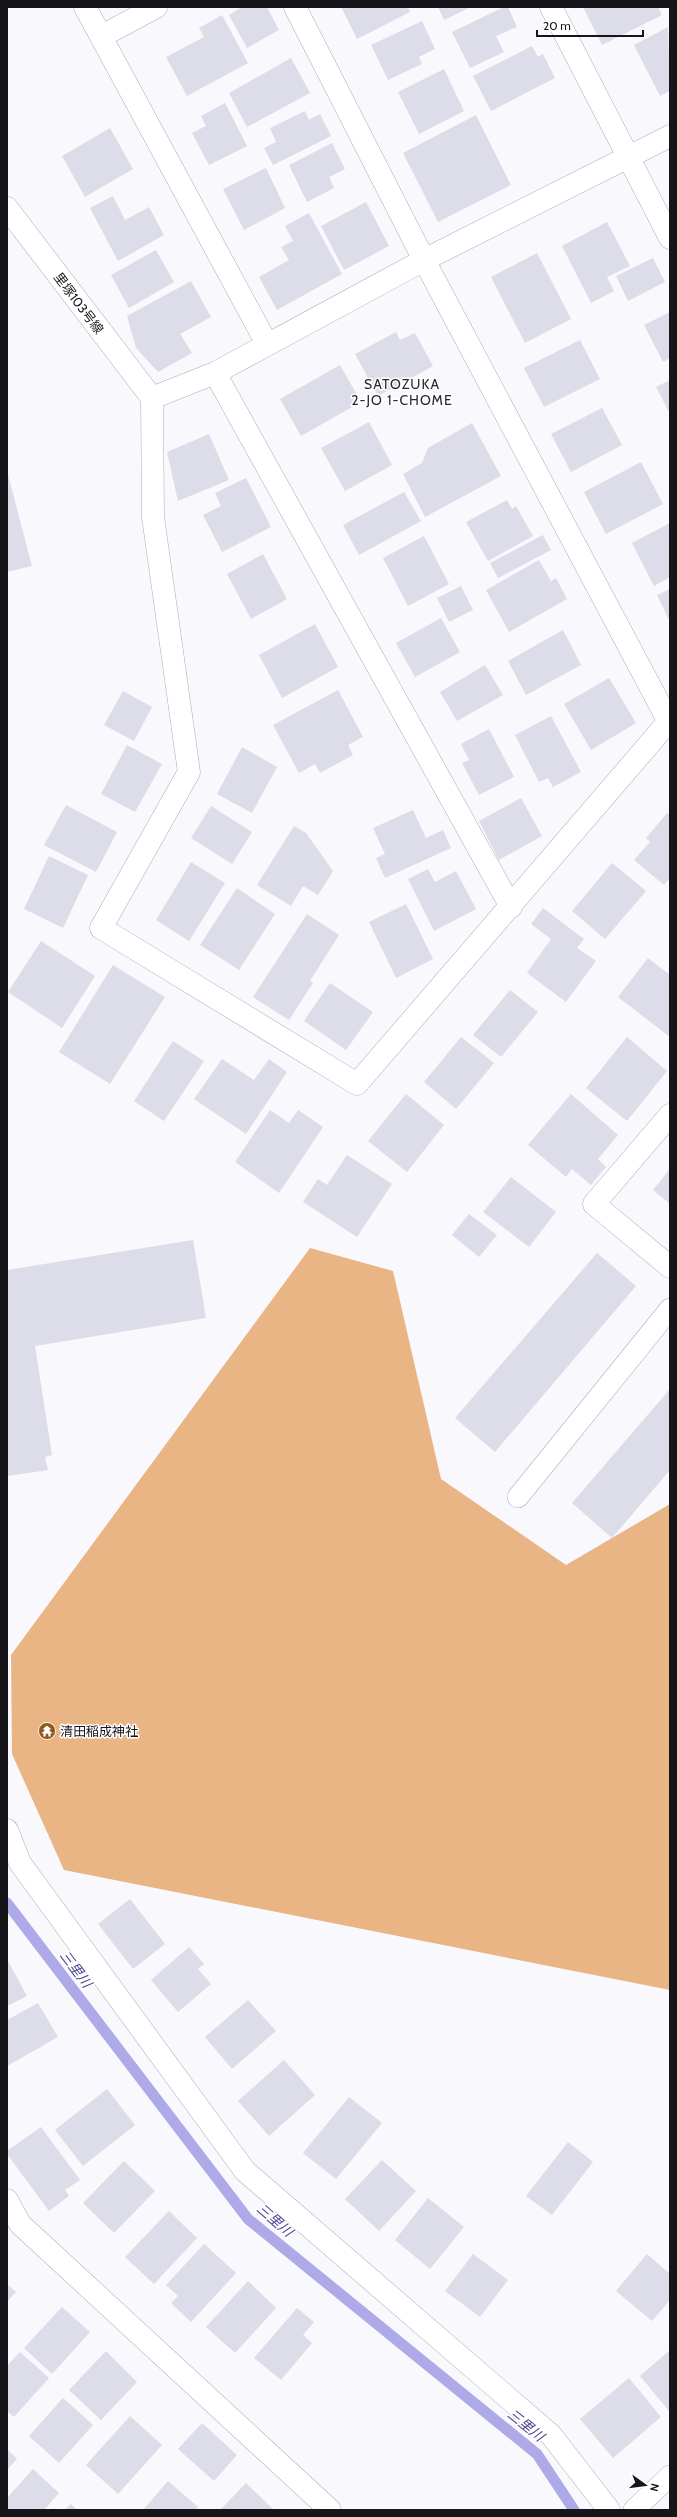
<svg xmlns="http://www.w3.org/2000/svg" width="677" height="2517" font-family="Cabin,'Noto Sans JP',sans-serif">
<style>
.forest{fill:#e9b584}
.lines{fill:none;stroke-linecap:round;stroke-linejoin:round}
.stream{stroke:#aeaae8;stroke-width:11}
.building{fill:#dddce9}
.service-casing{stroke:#adadb9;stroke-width:22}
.minor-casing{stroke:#adadb9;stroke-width:23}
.service{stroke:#fff;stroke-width:21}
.minor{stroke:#fff;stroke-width:22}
.labels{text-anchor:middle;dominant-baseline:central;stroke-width:3;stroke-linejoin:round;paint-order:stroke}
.street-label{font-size:13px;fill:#16161a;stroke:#fff}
.poi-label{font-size:13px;fill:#16161a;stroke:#fff;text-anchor:start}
.neighbourhood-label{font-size:14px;letter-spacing:1px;fill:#2a2933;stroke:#fff}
.water-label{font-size:14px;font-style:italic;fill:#50458f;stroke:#fff}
</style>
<rect width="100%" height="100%" fill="#f8f8fd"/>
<!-- forest -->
<path class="forest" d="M 310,1248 L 393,1271 L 441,1479 L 566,1565 L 670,1504 L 670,1990 L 64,1870 L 12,1754 L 11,1655 Z"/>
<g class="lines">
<!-- stream -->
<path class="stream" d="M 7,1903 L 248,2219 L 537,2454 L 574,2510"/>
</g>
<!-- building -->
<g class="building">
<path d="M 242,7 L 267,7 L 279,30 L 247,48 L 229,15 Z"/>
<path d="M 341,7 L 408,7 L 410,12 L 357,39 Z"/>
<path d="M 438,7 L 471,7 L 444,20 Z"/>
<path d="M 504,7 L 508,7 L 517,27 L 496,36 L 504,52 L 470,68 L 452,32 Z"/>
<path d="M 583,7 L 658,7 L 662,15 L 602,45 Z"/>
<path d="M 222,15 L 248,63 L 187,96 L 166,57 L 204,37 L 199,28 Z"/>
<path d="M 422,21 L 435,49 L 419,57 L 422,64 L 388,80 L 371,45 Z"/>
<path d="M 668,27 L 670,91 L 660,96 L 634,45 Z"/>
<path d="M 532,46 L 538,57 L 543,54 L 555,78 L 491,111 L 473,76 Z"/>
<path d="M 291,58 L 310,93 L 247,127 L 229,93 Z"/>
<path d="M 444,69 L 464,111 L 419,134 L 398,92 Z"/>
<path d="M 225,103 L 247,146 L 209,165 L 192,133 L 206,126 L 201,116 Z"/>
<path d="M 305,111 L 309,120 L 320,114 L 331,136 L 273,165 L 264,148 L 276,142 L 270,128 Z"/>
<path d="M 476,115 L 511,185 L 438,222 L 403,153 Z"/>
<path d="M 110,128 L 133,169 L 85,197 L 62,156 Z"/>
<path d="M 332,143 L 345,169 L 329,177 L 334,188 L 307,202 L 289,165 Z"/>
<path d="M 266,168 L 285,208 L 244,230 L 223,189 Z"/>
<path d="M 113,196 L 125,220 L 149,207 L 164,235 L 118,261 L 90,208 Z"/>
<path d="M 366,202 L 389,246 L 344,270 L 321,226 Z"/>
<path d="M 309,213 L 342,274 L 277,310 L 259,277 L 289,260 L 281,247 L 293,241 L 285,226 Z"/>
<path d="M 607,222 L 630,266 L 607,277 L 614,291 L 591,303 L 562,246 Z"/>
<path d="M 156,250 L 174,282 L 129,308 L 111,275 Z"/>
<path d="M 537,253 L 571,319 L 525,343 L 491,277 Z"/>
<path d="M 653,258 L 665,282 L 628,301 L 616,276 Z"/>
<path d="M 191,281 L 211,317 L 180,334 L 192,353 L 158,372 L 136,348 L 127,316 Z"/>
<path d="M 670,312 L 670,358 L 663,362 L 644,325 Z"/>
<path d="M 396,332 L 400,340 L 415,333 L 433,366 L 378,396 L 355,354 Z"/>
<path d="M 580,340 L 600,379 L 544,407 L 524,368 Z"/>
<path d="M 340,365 L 361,402 L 301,436 L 280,399 Z"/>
<path d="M 670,380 L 670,414 L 656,387 Z"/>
<path d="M 602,408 L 622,445 L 571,472 L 551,434 Z"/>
<path d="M 369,422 L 392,465 L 345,491 L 321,448 Z"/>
<path d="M 472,423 L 501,476 L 425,517 L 403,474 L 422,463 L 428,448 Z"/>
<path d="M 209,434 L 229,480 L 178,501 L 167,452 Z"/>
<path d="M 641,462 L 663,504 L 606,534 L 584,492 Z"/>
<path d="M 7,471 L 32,566 L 7,572 Z"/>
<path d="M 246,478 L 271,527 L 222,552 L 203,515 L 221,506 L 215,493 Z"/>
<path d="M 404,492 L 421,521 L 359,555 L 343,525 Z"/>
<path d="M 507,500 L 512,509 L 516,506 L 533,536 L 488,561 L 466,522 Z"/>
<path d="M 670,523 L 670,577 L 654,586 L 632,543 Z"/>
<path d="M 543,535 L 551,550 L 498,578 L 490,563 Z"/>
<path d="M 424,536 L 449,584 L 408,606 L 383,558 Z"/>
<path d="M 263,554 L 287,599 L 251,619 L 227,574 Z"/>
<path d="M 539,560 L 551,581 L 556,578 L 567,599 L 509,632 L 486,590 Z"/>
<path d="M 461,586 L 473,610 L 449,622 L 437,598 Z"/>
<path d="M 670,589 L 670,622 L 657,595 Z"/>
<path d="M 441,618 L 460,652 L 415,677 L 396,643 Z"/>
<path d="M 315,624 L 338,667 L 282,698 L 259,655 Z"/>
<path d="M 563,630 L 581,665 L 526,695 L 508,661 Z"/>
<path d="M 485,665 L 503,695 L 457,721 L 440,692 Z"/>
<path d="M 609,678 L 636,723 L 591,750 L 564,704 Z"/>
<path d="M 338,690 L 363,737 L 348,745 L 353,755 L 320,773 L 315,764 L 299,773 L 273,725 Z"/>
<path d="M 123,691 L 152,707 L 134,741 L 104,725 Z"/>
<path d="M 551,716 L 581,772 L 553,787 L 548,778 L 539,782 L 515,735 Z"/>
<path d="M 489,729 L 514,777 L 479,795 L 462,763 L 469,760 L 461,744 Z"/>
<path d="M 127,745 L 162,764 L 135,812 L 101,794 Z"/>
<path d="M 242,747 L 277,767 L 252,813 L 217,794 Z"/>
<path d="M 521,798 L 542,836 L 499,860 L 479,821 Z"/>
<path d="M 66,805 L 117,832 L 96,872 L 44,845 Z"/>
<path d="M 211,806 L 252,832 L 232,864 L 191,838 Z"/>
<path d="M 413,810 L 426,838 L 443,830 L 451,848 L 385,878 L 376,858 L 385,854 L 373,828 Z"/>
<path d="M 667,813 L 670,815 L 670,878 L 664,885 L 634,860 L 650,842 L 646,838 Z"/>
<path d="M 294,826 L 306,833 L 333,871 L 318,895 L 303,886 L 291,906 L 257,885 Z"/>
<path d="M 49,856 L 88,875 L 63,928 L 24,909 Z"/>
<path d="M 191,862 L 225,883 L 189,941 L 156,920 Z"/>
<path d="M 612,863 L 646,891 L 605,939 L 572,911 Z"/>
<path d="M 428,869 L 435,882 L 456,871 L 476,909 L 434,931 L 408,879 Z"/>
<path d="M 237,888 L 275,914 L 239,970 L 200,945 Z"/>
<path d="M 406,904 L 433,959 L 396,978 L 369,922 Z"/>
<path d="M 543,908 L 584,939 L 577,948 L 596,961 L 566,1002 L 527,973 L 551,939 L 531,924 Z"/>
<path d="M 307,914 L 339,935 L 310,981 L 313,983 L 289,1020 L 253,997 Z"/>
<path d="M 41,941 L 95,976 L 62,1028 L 8,992 Z"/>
<path d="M 648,958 L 670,975 L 670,1037 L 618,997 Z"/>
<path d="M 113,965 L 165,997 L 110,1084 L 59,1052 Z"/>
<path d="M 330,983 L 373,1012 L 346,1050 L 304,1021 Z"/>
<path d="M 510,990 L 538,1012 L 501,1057 L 473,1035 Z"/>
<path d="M 461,1037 L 494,1063 L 456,1109 L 424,1082 Z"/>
<path d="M 627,1037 L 667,1071 L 627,1121 L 586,1088 Z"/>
<path d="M 173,1041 L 204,1061 L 164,1121 L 134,1101 Z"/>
<path d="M 222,1059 L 254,1080 L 269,1059 L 287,1072 L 246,1134 L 194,1099 Z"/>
<path d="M 406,1094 L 444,1125 L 407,1172 L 368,1141 Z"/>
<path d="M 571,1094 L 618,1135 L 598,1159 L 606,1167 L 591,1185 L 572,1169 L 566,1177 L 528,1145 Z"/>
<path d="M 270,1110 L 289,1123 L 298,1110 L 323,1127 L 279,1193 L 235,1162 Z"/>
<path d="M 347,1155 L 392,1184 L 357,1237 L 303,1202 L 318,1179 L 327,1185 Z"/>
<path d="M 670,1169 L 670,1204 L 653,1190 Z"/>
<path d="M 511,1177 L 556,1212 L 529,1247 L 483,1212 Z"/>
<path d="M 469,1214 L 497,1235 L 479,1257 L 452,1235 Z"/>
<path d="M 193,1240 L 206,1318 L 35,1346 L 52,1455 L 45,1457 L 48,1470 L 7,1476 L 7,1270 Z"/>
<path d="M 597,1253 L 636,1286 L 495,1452 L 455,1418 Z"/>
<path d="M 670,1389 L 670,1470 L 612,1538 L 572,1503 Z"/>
<path d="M 130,1899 L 165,1944 L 133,1969 L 98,1924 Z"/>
<path d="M 189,1947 L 204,1964 L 198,1969 L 211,1984 L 178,2012 L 151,1980 Z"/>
<path d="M 7,1959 L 27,1996 L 7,2006 Z"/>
<path d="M 248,2000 L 276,2031 L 232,2069 L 205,2037 Z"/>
<path d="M 38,2003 L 58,2037 L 7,2066 L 7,2020 Z"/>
<path d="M 284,2060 L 315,2095 L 269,2136 L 238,2101 Z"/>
<path d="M 107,2089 L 135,2125 L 83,2166 L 55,2130 Z"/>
<path d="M 349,2097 L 382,2123 L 336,2179 L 303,2153 Z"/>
<path d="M 41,2127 L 80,2180 L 65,2190 L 69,2196 L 49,2211 L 7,2154 L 7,2151 Z"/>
<path d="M 568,2142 L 593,2162 L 552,2215 L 526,2196 Z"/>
<path d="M 382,2160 L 416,2191 L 379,2231 L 345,2199 Z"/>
<path d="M 124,2161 L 155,2191 L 114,2233 L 83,2203 Z"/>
<path d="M 428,2198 L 464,2227 L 430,2269 L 395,2240 Z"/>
<path d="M 169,2211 L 197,2238 L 154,2284 L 125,2257 Z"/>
<path d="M 204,2244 L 236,2273 L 191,2322 L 171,2303 L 178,2296 L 166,2285 Z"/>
<path d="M 473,2254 L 508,2280 L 480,2317 L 445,2291 Z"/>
<path d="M 647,2254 L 670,2274 L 670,2300 L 652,2321 L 616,2291 Z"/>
<path d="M 248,2281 L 276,2308 L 235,2353 L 206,2327 Z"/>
<path d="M 7,2284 L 16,2292 L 7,2302 Z"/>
<path d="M 62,2307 L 90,2332 L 52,2374 L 24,2348 Z"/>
<path d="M 297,2308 L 314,2322 L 303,2335 L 312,2343 L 281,2380 L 254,2358 Z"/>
<path d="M 670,2350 L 670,2410 L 669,2411 L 640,2376 Z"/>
<path d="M 106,2351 L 137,2382 L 101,2420 L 69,2390 Z"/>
<path d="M 20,2352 L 49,2378 L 14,2417 L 7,2411 L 7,2366 Z"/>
<path d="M 629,2378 L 661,2417 L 613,2458 L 580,2419 Z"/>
<path d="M 63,2398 L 93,2425 L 59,2463 L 29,2436 Z"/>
<path d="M 130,2416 L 162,2445 L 118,2494 L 86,2465 Z"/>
<path d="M 202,2423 L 237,2455 L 214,2481 L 178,2449 Z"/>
<path d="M 7,2449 L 17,2459 L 7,2470 Z"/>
<path d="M 33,2469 L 59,2493 L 44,2510 L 7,2510 L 7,2498 Z"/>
<path d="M 168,2481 L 198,2507 L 196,2510 L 143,2510 Z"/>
<path d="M 246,2483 L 274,2510 L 220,2510 Z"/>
<path d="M 71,2504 L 77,2510 L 65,2510 Z"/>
</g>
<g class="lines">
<!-- service casing -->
<g class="service-casing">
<g id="service">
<path d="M 518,1497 L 670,1309"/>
<path d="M 634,2510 L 670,2476"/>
</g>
</g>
<!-- minor casing -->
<g class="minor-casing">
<g id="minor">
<path d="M 85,7 L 267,344"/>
<path d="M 295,7 L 424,260 L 669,722"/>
<path d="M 551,7 L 670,238"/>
<path d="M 102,36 L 156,7"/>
<path d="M 7,208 L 152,398"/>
<path d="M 215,373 L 511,907"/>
<path d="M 152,398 L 153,517 L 189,772 L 101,928 L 357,1084 L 670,720"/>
<path d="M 152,398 L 215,373 L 424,260 L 670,136"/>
<path d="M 670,1115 L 594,1204 L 670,1267"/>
<path d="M 7,1830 L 20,1863 L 245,2171 L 551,2435 L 609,2510"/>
<path d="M 7,2200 L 20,2224 L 330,2510"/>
</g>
</g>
<!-- service -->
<use href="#service" class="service"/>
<!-- minor -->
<use href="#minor" class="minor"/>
</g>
<!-- icons -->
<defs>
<g id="temple-disc" transform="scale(0.9)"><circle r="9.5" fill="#935916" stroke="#fff"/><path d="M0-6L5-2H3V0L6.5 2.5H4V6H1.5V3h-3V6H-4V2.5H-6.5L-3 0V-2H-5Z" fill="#fff"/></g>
</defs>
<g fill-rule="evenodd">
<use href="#temple-disc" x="47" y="1731"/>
</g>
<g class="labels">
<!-- street labels -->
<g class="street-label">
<text transform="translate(79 303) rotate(53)">里塚103号線</text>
</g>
<!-- poi labels -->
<g class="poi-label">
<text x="60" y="1731">清田稲成神社</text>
</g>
<!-- neighbourhood labels -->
<g class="neighbourhood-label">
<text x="402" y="384">SATOZUKA<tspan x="402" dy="16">2-JO 1-CHOME</tspan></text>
</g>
<!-- water labels -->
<g class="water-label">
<text transform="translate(76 1969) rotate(53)">三里川</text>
<text transform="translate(275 2220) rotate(41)">三里川</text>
<text transform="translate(526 2425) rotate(39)">三里川</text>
</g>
</g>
<!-- border -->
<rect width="677" height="2517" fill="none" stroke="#16161a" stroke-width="16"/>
<!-- north arrow -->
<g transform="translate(645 2485) rotate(104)" stroke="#ffffff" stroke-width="3" paint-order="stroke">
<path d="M0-3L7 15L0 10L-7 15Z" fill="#16161a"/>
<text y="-6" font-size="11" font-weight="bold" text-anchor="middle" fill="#16161a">N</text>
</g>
<!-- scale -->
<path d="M537 30v6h106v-6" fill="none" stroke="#16161a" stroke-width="2"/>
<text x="543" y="30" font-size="12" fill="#16161a" stroke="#ffffff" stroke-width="3" paint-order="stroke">20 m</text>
</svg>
